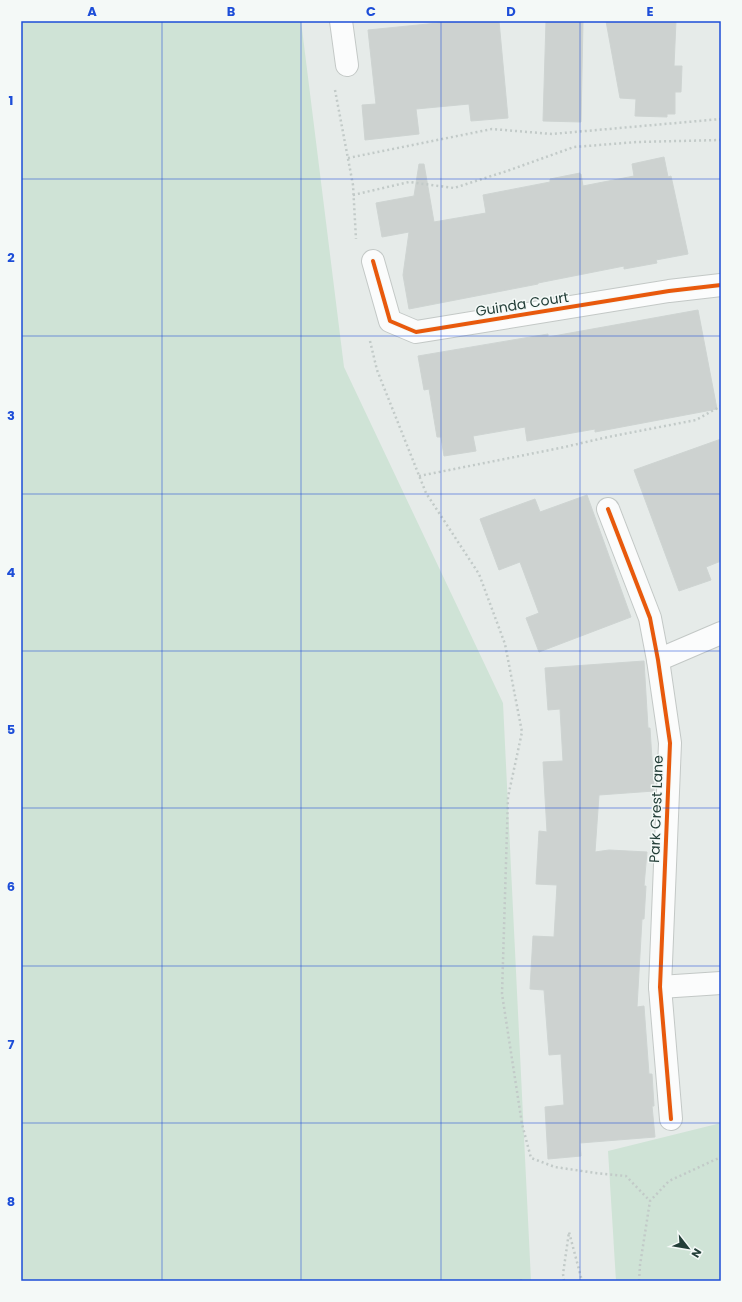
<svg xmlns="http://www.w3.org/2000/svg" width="742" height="1302" font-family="Poppins,sans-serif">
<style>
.green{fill:#cfe3d6}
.building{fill:#cdd2d0;stroke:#ced4d2}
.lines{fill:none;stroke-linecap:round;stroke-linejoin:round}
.street-casing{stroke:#c3c8c6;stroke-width:24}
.path{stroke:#c2cac8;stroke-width:2.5;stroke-dasharray:2 3;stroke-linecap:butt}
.street{stroke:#fbfcfc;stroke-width:22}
.cycleway-casing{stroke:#f4f9f7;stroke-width:6}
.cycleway{stroke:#e8590c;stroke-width:4}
.grid{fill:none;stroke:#1d4ed8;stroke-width:1;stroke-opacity:0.55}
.labels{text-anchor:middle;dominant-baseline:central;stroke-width:3;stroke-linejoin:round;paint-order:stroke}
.street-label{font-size:14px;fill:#233e38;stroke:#f4f9f7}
.neatline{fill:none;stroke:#1d4ed8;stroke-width:1.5}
.grid-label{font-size:13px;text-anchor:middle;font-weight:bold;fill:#1d4ed8}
</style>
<rect width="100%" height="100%" fill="#e6ebe9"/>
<!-- green -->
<g class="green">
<path d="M 21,21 L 301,21 L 344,367 L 503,703 L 531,1281 L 21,1281 Z"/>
<path d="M 721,1123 L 721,1281 L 616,1281 L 608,1151 Z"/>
</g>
<!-- building -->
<g class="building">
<path d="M 458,21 L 499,21 L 508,118 L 471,121 L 469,104 L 416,109 L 419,134 L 365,140 L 362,105 L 376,104 L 368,30 Z"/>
<path d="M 546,21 L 583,21 L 581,122 L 543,121 Z"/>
<path d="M 606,21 L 676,21 L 674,66 L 682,66 L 681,92 L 675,92 L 675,114 L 667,114 L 667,117 L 635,116 L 636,99 L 620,98 Z"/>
<path d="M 664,157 L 668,177 L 671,176 L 688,254 L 656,260 L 657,263 L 624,269 L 624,266 L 538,283 L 538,284 L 409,309 L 403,275 L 409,232 L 382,237 L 376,203 L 414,196 L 419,164 L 424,164 L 434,222 L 486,213 L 483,195 L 550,182 L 550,179 L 580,173 L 580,175 L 581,174 L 583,186 L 634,176 L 632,164 Z"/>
<path d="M 698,310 L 717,409 L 595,432 L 595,429 L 527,441 L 525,427 L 473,436 L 476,451 L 444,456 L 441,437 L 437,437 L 429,389 L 424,390 L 418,356 L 548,334 L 548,337 Z"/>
<path d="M 721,439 L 721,561 L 706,567 L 711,580 L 679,591 L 634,470 Z"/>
<path d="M 587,495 L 631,617 L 539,652 L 526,618 L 539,613 L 520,562 L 499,570 L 480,519 L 535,499 L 540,512 Z"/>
<path d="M 644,661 L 648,728 L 650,728 L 654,791 L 599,795 L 595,852 L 609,850 L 647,852 L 644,886 L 646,886 L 644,919 L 642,919 L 637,1007 L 644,1006 L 649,1074 L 652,1074 L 654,1106 L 652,1106 L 655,1137 L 580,1143 L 581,1156 L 548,1159 L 545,1107 L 564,1105 L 561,1054 L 549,1055 L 544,990 L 530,989 L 533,936 L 554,937 L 557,885 L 536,884 L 539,831 L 547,832 L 543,762 L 563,761 L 560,709 L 548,710 L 545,668 Z"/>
</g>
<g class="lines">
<!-- street casing -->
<g class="street-casing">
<g id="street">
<path d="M 341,21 L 347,65"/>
<path d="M 373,261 L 390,321 L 416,332 L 669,291 L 721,285"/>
<path d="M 608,509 L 650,618 L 658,660 L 670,743 L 660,987 L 671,1119"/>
<path d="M 658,660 L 721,633"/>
<path d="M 660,987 L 721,983"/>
</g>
</g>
<!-- path -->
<g class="path">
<path d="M 335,90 L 353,185 L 356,239"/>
<path d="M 348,158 L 492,129 L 552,134 L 721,119"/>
<path d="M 353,195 L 409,182 L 454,188 L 507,171 L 574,147 L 637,142 L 721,140"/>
<path d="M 370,341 L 377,370 L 426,493 L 479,574 L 505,644 L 522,732 L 508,797 L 502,994 L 522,1124 L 531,1158 L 555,1167 L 595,1173 L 626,1176 L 650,1201"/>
<path d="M 419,476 L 560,448 L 608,437 L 696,420 L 721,406"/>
<path d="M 521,1281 L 521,1279 L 522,1281"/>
<path d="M 564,1281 L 563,1274 L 569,1232 L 582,1281"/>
<path d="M 639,1281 L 640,1265 L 650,1201 L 669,1181 L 721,1157"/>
</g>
<!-- street -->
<use href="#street" class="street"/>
<!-- cycleway casing -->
<g class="cycleway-casing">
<g id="cycleway">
<path d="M 373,261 L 390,321 L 416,332 L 669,291 L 721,285"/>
<path d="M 608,509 L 650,618 L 658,660 L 670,743 L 660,987 L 671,1119"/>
</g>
</g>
<!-- cycleway -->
<use href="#cycleway" class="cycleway"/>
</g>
<!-- grid -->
<path class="grid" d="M 162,21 L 162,1281M 301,21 L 301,1281M 441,21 L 441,1281M 580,21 L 580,1281M 21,179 L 721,179M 21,336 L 721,336M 21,494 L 721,494M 21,651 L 721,651M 21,808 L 721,808M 21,966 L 721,966M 21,1123 L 721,1123"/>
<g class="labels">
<!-- street labels -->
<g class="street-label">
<text transform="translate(522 304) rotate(-9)">Guinda Court</text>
<text transform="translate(656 809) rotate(-88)">Park Crest Lane</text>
</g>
</g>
<!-- border -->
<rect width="742" height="1302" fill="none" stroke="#f4f9f7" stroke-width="44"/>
<!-- north arrow -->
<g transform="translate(688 1248) rotate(121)" stroke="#f4f9f7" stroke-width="3" paint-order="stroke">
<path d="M0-3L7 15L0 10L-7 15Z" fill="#233e38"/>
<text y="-6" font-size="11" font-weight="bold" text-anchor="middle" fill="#233e38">N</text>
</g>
<rect x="22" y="22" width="698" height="1258" class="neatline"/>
<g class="grid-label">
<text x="92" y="16">A</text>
<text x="231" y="16">B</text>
<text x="371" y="16">C</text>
<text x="511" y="16">D</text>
<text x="650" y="16">E</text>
<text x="11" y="105">1</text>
<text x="11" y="262">2</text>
<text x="11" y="420">3</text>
<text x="11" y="577">4</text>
<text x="11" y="734">5</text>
<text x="11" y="891">6</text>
<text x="11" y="1049">7</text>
<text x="11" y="1206">8</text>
</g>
</svg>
